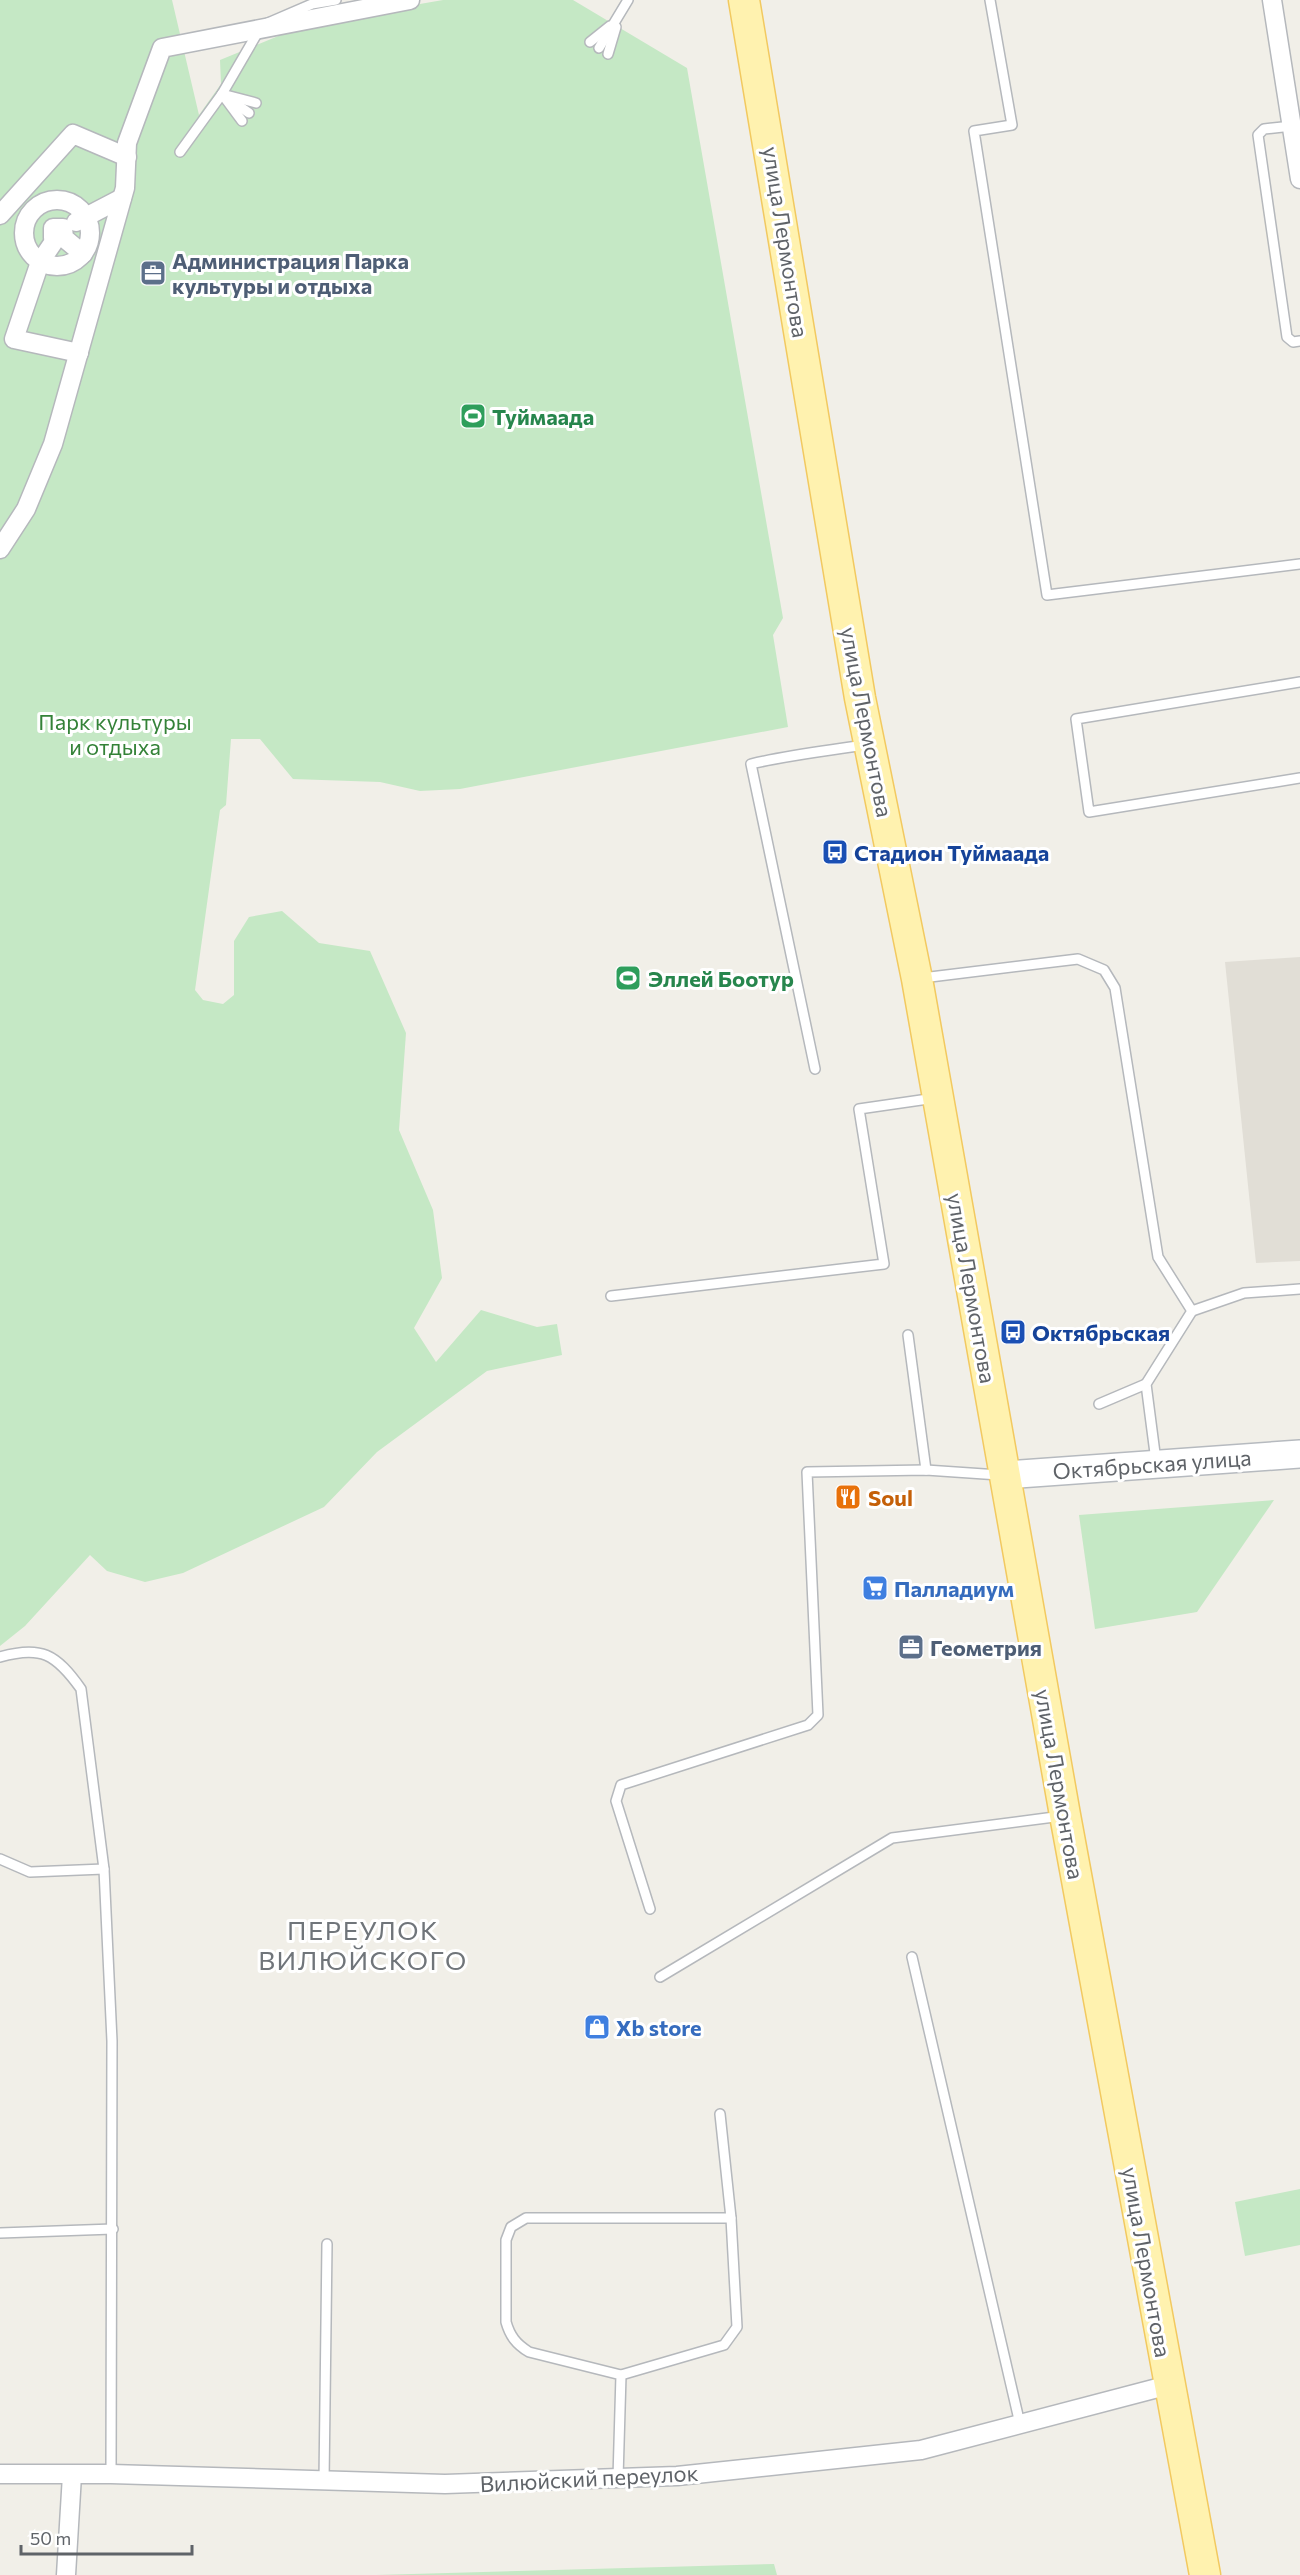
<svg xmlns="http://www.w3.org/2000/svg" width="1300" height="2575" font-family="Commissioner,sans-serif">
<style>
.education{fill:#e1ded6}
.green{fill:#c5e8c5}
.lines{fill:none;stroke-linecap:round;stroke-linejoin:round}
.lane-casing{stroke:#b5b8bc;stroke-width:12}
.street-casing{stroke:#b5b8bc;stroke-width:21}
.secondary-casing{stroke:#b6babf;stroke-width:30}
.primary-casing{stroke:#f2c960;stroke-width:33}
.lane{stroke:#fff;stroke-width:9}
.street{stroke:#fff;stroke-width:18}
.secondary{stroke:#fff;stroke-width:27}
.primary{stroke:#fff2af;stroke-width:30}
.labels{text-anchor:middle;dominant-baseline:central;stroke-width:6;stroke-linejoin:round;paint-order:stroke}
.street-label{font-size:22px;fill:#5f6368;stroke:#fff}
.service-label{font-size:22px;font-weight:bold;fill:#4e5e75;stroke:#fff;text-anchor:start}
.leisure-label{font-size:22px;font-weight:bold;fill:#27864d;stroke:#fff;text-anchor:start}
.park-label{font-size:22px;fill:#348238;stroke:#fff}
.transit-label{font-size:22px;font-weight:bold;fill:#164399;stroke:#fff;text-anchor:start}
.food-label{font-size:22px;font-weight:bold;fill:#c56008;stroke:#fff;text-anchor:start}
.shop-label{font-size:22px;font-weight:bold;fill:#366cbe;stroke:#fff;text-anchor:start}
.quarter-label{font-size:26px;letter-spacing:1.5px;fill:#70757a;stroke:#fff}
</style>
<rect width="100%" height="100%" fill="#f1efe8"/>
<!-- education -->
<path class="education" d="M 1300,957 L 1300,1261 L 1256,1263 L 1225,962 Z"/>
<!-- green -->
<g class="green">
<path d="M 0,0 L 172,0 L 199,115 L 221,84 L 220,60 L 310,23 L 443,0 L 573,0 L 687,68 L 783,618 L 773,635 L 788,727 L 460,789 L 420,791 L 380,782 L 293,779 L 260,739 L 231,739 L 226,805 L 220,810 L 195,990 L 203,1000 L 223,1004 L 234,995 L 234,941 L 249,917 L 282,911 L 319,943 L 370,951 L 406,1033 L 399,1130 L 433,1210 L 442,1278 L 414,1328 L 436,1362 L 481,1310 L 537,1327 L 557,1324 L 562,1355 L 487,1371 L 377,1452 L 324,1507 L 183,1573 L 145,1582 L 107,1571 L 90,1555 L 25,1626 L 0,1646 Z"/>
<path d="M 1274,1500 L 1197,1612 L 1095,1629 L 1079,1515 Z"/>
<path d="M 1300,2189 L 1300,2245 L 1245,2256 L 1235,2202 Z"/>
<path d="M 774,2564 L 777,2575 L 375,2575 L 376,2575 Z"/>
</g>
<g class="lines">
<!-- lane casing -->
<g class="lane-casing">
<g id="lane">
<path d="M 990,0 L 1012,125 L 974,131 L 1047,595 L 1300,564"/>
<path d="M 268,23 L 312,4 L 336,0"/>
<path d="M 590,42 L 610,26"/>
<path d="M 599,48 L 628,0"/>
<path d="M 608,54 L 616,27"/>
<path d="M 222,94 L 256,103"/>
<path d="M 222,94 L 242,121"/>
<path d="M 229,99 L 249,113"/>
<path d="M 1292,126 L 1264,129 L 1258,135 L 1287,337 L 1293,342 L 1300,341"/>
<path d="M 180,152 L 222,94 L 258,32"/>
<path d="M 1300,682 L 1076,719 L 1089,812 L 1300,778"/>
<path d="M 922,978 L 1078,959 L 1104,970 L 1115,988 L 1158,1257 L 1192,1311 L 1146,1384 L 1156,1461"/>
<path d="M 815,1069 L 751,764 C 788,755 826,751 864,745"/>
<path d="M 611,1296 L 884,1264 L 859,1109 L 935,1098"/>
<path d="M 1192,1311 L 1244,1293 L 1300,1289"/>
<path d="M 908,1335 L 926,1470"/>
<path d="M 1099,1404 L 1146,1384"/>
<path d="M 0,1657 C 41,1645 56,1654 81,1689 L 104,1869 L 112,2041 L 111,2474"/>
<path d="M 0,1859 L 30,1872 L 104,1869"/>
<path d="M 650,1909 L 616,1801 L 621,1785 L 808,1725 L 818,1715 L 807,1472 L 926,1470 L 999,1475"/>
<path d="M 912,1957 L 1020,2424"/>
<path d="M 660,1977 L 892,1838 L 1062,1816"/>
<path d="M 0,2233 L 113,2229"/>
<path d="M 621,2375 L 724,2345 L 737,2327 L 731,2218"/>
<path d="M 618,2478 L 621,2375 L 529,2352 C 516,2344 510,2336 506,2322 L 506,2240 L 511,2227 L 526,2218 L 731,2218 L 720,2114"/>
<path d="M 324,2481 L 327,2244"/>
</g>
</g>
<!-- street casing -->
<g class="street-casing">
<g id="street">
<path d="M 1272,0 L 1300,179"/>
<circle cx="57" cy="233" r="33"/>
<path d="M 0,215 L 73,134 L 127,157"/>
<path d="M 76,222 L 122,198"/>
<path d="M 64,238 L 63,228 L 53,228 L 53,238 L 64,238 L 83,254"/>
<path d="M 55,240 L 40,262 L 14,339 L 79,353"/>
<path d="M 0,549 L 26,509 L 53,444 L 125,188 L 127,143 L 162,48 L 410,0"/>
<path d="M 0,2474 L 111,2474 L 445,2484 L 677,2476 L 921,2450 L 1169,2385"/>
<path d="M 66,2575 L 72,2475"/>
</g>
</g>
<!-- secondary casing -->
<g class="secondary-casing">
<path id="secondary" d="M 1005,1475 L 1300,1454"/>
</g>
<!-- primary casing -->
<g class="primary-casing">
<path id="primary" d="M 744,0 L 860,698 L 917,979 L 1065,1815 L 1205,2575"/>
</g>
<!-- lane -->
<use href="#lane" class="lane"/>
<!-- street -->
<use href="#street" class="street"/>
<!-- secondary -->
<use href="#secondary" class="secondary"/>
<!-- primary -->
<use href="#primary" class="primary"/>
</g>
<!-- icons -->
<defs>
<g id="office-square" transform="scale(1.35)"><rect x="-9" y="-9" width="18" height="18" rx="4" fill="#5c6f8a" stroke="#fff"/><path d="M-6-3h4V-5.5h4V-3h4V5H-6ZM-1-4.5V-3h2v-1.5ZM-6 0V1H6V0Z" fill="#fff"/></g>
<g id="stadium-square" transform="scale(1.35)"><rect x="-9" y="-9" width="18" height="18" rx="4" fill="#2e9e5b" stroke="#fff"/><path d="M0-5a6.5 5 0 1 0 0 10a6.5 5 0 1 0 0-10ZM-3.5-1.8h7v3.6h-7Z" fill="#fff"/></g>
<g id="bus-square" transform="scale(1.35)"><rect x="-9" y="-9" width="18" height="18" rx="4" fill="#1a4fb4" stroke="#fff"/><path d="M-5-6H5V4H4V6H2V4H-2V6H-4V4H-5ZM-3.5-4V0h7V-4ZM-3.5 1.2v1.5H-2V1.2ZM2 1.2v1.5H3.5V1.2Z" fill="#fff"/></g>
<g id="restaurant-square" transform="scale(1.35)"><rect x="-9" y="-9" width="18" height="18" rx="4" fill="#e8710a" stroke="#fff"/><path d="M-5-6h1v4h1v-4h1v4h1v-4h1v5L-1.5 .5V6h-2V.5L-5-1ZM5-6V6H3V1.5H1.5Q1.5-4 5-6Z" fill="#fff"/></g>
<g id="supermarket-square" transform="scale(1.35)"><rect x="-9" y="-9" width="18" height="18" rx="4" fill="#3f7fe0" stroke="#fff"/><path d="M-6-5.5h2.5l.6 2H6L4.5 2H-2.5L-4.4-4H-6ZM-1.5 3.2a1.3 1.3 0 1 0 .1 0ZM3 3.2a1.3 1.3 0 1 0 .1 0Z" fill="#fff"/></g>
<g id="shop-square" transform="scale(1.35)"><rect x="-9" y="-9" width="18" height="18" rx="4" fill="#3f7fe0" stroke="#fff"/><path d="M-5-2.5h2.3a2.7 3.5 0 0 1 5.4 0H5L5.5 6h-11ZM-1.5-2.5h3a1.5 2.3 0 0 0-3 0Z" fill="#fff"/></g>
</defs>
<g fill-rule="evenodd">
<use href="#office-square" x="153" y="273"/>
<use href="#stadium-square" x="473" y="416"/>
<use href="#bus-square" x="835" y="852"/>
<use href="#stadium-square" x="628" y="978"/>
<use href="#bus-square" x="1013" y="1332"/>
<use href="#restaurant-square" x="848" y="1497"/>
<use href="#supermarket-square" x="875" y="1588"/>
<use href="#office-square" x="911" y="1647"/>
<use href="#shop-square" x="597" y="2027"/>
</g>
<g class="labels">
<!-- street labels -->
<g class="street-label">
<text transform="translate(786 242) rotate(81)">улица Лермонтова</text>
<text transform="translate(867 722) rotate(79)">улица Лермонтова</text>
<text transform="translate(972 1288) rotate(80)">улица Лермонтова</text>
<text transform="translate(1152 1464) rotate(-4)">Октябрьская улица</text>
<text transform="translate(1060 1784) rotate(80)">улица Лермонтова</text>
<text transform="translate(1147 2262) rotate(80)">улица Лермонтова</text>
<text transform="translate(589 2478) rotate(-3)">Вилюйский переулок</text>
</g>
<!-- service labels -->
<g class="service-label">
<text x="172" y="260">Администрация Парка<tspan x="172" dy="25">культуры и отдыха</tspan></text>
<text x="930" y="1647">Геометрия</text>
</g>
<!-- leisure labels -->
<g class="leisure-label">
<text x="492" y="416">Туймаада</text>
<text x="648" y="978">Эллей Боотур</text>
</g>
<!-- park labels -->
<g class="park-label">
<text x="115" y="721">Парк культуры<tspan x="115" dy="25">и отдыха</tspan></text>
</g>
<!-- transit labels -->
<g class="transit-label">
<text x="854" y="852">Стадион Туймаада</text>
<text x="1032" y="1332">Октябрьская</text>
</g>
<!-- food labels -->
<g class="food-label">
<text x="868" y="1497">Soul</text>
</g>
<!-- shop labels -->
<g class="shop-label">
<text x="894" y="1588">Палладиум</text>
<text x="616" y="2027">Xb store</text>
</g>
<!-- quarter labels -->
<g class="quarter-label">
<text x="363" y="1929">ПЕРЕУЛОК<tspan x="363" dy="30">ВИЛЮЙСКОГО</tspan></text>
</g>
</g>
<!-- scale -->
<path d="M21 2545v9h171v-9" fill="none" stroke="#5f6368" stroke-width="3"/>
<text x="30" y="2545" font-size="18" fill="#5f6368" stroke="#ffffff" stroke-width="4.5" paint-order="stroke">50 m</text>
</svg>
